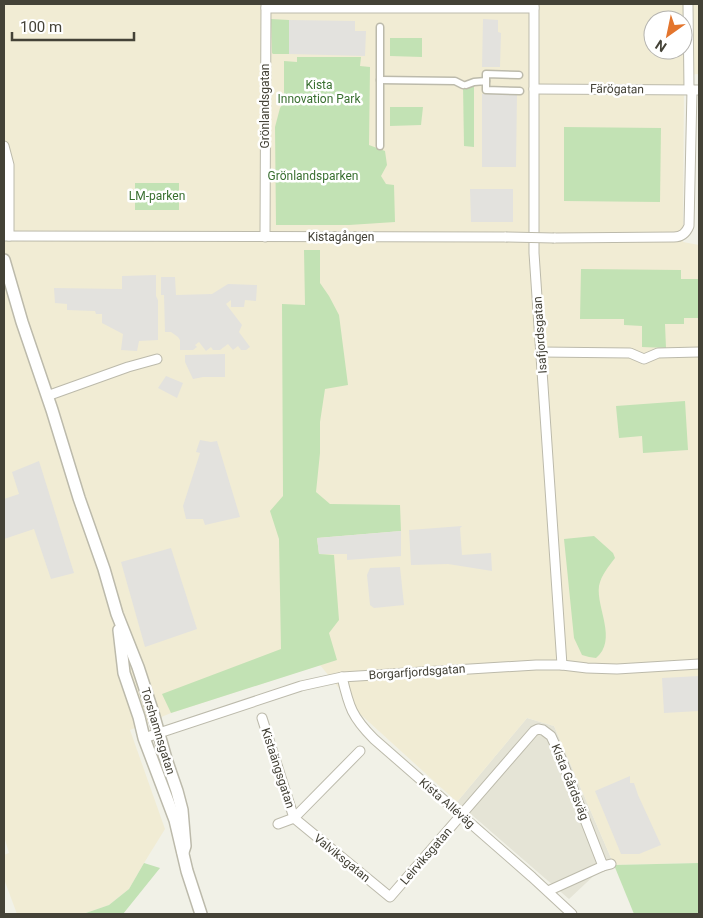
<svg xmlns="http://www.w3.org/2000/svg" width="703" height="918" font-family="Roboto,sans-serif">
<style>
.residential{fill:#e5e4d6}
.commercial{fill:#f1ecd4;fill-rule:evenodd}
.green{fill:#c2e2b4}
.parking{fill:#e3e2de}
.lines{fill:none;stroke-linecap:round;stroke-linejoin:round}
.pedestrian-casing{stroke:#bcbaab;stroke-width:9}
.minor-casing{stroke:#bcbaab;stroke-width:11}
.tertiary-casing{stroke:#bcbaab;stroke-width:14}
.pedestrian{stroke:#fff;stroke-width:6}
.minor{stroke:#fff;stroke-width:9}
.tertiary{stroke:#fff;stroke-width:11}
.minor-bridge-casing{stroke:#bcbaab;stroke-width:11;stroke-linecap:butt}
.minor-bridge{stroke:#fff;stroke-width:9}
.labels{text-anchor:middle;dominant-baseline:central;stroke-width:5;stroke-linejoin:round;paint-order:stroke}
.park-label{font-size:12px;fill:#396f30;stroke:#fff}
.street-label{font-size:12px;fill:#444237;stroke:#fff}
</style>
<rect width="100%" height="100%" fill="#f1f1e7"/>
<!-- residential -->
<path class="residential" d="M 527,718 L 554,726 L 614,865 L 602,868 L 569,899 L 457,802 Z"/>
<!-- commercial -->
<path class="commercial" d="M 4,4 L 699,4 L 699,74 L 684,75 L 683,242 L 699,245 L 699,863 L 614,865 L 554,726 L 527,718 L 457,802 L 359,713 L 320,665 L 171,713 L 130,730 L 165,829 L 144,863 L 129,889 L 109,905 L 83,914 L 17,914 L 4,879 L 4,855 L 9,853 L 4,836 ZM 653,20 L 683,20 L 683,50 L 653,50 Z"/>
<!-- green -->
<g class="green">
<path d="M 271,19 L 289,20 L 289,54 L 273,54 L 272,53 Z"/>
<path d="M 390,38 L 422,38 L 422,57 L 390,56 Z"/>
<path d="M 297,57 L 361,57 L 360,66 L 370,67 L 369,145 L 385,151 L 387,165 L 381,176 L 386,184 L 394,185 L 395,222 L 349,225 L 276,225 L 275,127 L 280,108 L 284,102 L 284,61 L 297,62 Z"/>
<path d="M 474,82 L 474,147 L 464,146 L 463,85 Z"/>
<path d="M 390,107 L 423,107 L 421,125 L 390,126 Z"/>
<path d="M 564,127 L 661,128 L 660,202 L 564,201 Z"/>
<rect x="135" y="183" width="44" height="27"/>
<path d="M 304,250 L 320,250 L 320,283 L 329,296 L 339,315 L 348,385 L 325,389 L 320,422 L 320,453 L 316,492 L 330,504 L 400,505 L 401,531 L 317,538 L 319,554 L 334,555 L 339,620 L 329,633 L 337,660 L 171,713 L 162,694 L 281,649 L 279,539 L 270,511 L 283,496 L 282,304 L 305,305 Z"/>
<path d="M 581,269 L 681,270 L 681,279 L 699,279 L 699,318 L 684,318 L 684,324 L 665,324 L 666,348 L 642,347 L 642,326 L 624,325 L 624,319 L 580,319 Z"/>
<path d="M 685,401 L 688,450 L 643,453 L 642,436 L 619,438 L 616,406 Z"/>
<path d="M 594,536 L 613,553 L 615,558 C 609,566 601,575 599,586 C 596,608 618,640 596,658 L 589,657 L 582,655 L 574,638 L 564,539 Z"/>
<path d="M 144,863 L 160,868 L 123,914 L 83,914 L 109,905 L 129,889 Z"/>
<path d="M 699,863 L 699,914 L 634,914 L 614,865 Z"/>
</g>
<!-- parking -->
<g class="parking">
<path d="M 483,19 L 498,20 L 498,32 L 501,33 L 500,67 L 482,67 Z"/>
<path d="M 289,20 L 355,21 L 355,31 L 366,31 L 365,56 L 289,54 Z"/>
<path d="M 482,94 L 517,94 L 516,167 L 482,167 Z"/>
<path d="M 470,189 L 513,189 L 513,222 L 471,222 Z"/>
<path d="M 156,275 L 156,296 L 158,300 L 158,340 L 139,341 L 137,351 L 121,350 L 123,334 L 102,323 L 102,314 L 96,314 L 95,311 L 67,310 L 67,304 L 55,303 L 54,288 L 122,289 L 122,276 Z"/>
<path d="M 161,277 L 175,277 L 176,295 L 212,294 L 228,284 L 257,285 L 256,301 L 245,300 L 244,307 L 231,307 L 231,300 L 226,304 L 242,325 L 239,332 L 250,347 L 246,350 L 241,350 L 238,346 L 233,350 L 228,344 L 220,350 L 213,350 L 211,347 L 206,351 L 199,342 L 195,345 L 197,347 L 193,350 L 180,350 L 180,340 L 178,337 L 171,332 L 165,332 L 164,295 L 161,295 Z"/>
<path d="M 225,354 L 225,377 L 203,377 L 193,379 L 185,362 L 185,355 Z"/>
<path d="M 166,376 L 183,383 L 177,398 L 158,388 Z"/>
<path d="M 200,440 L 211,442 L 217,441 L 240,517 L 205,525 L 203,519 L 186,519 L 183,506 L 200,453 L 196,452 Z"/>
<path d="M 39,461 L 74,573 L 51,579 L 34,529 L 4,539 L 4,499 L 19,494 L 12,472 Z"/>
<path d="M 462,526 L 460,528 L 462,555 L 491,553 L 492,571 L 448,564 L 411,565 L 409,530 Z"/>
<path d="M 401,531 L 401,556 L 347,560 L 347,554 L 319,554 L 317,538 Z"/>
<path d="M 171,548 L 197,629 L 145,647 L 121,562 Z"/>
<path d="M 400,567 L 404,605 L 374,608 L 370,605 L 367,575 L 370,568 Z"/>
<path d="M 699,676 L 699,711 L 664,713 L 662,678 Z"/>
<path d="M 630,776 L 630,783 L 634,783 L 638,795 L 661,845 L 639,854 L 621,854 L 595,791 Z"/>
</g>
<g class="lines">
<!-- pedestrian casing -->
<g class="pedestrian-casing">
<g id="pedestrian">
<path d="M 380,80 L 455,81 L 463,85"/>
<path d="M 486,81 L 486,74 L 519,75"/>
<path d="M 466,85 L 474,82 L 486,81 L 486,90 L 520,91"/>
<path d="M 380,146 L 380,27"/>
</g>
</g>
<!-- minor casing -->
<g class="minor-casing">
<g id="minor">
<path d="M 534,4 L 534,253 L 562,665"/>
<path d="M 688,4 L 689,90"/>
<path d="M 266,8 L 534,8"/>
<path d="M 534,89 L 699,90"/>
<path d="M 4,146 L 9,165 L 9,236"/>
<path d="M 4,236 L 506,237"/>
<path d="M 265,237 L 266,4"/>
<path d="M 554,238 L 674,237 C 682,237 686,233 689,226 L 692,90"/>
<path d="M 541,352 L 630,353 L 644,359 L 658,353 L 699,352"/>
<path d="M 47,396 L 128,367 L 157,359"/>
<path d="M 342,677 C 349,707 352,717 374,739 L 532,877 L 572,914"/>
<path d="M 262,718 L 294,818"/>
<path d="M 144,738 L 301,686 L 342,677 L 536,665 L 562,665 L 587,668 L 617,669 L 699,664"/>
<path d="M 294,818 L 390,897 L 534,731 L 538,729 L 543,730 L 551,736 L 561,758 L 603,866 L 611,864"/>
<path d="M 278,824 L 294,818 L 360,751"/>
<path d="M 548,891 L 603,866"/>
</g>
</g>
<!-- tertiary casing -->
<g class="tertiary-casing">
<g id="tertiary">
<path d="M 4,260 L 22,322 L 52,410 L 79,498 L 104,569 L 117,614 L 138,667 L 153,713 L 166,759 L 177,791 L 182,810 L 185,846 L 183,852"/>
<path d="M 119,630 L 124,673 L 139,717 L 144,738 L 175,820 L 187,871 L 201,914"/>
</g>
</g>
<!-- pedestrian -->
<use href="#pedestrian" class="pedestrian"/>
<!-- minor -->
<use href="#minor" class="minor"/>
<!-- tertiary -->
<use href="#tertiary" class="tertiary"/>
<!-- minor-bridge casing -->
<g class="minor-bridge-casing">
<path id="minor-bridge" d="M 506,237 L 554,238"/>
</g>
<!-- minor-bridge -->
<use href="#minor-bridge" class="minor-bridge"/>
</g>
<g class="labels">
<!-- park labels -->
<g class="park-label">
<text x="319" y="85">Kista<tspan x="319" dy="14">Innovation Park</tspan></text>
<text x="313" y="176">Grönlandsparken</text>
<text x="157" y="196">LM-parken</text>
</g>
<!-- street labels -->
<g class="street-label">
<text transform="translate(617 89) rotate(1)">Färögatan</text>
<text transform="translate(265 106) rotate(-90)">Grönlandsgatan</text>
<text x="341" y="237">Kistagången</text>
<text transform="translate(540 335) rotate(-94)">Isafjordsgatan</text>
<text transform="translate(417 672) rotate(-4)">Borgarfjordsgatan</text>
<text transform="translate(158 731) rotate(73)">Torshamnsgatan</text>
<text transform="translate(278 768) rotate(72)">Kistaängsgatan</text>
<text transform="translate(570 782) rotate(68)">Kista Gårdsväg</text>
<text transform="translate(447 803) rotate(41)">Kista Alléväg</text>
<text transform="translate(426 856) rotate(-49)">Leirviksgatan</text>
<text transform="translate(342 858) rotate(39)">Valviksgatan</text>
</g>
</g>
<!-- border -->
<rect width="703" height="918" fill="none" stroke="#444237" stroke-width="10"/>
<!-- north arrow -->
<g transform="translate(668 35) rotate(213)"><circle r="24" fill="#ffffff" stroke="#b4b3af"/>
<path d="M0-4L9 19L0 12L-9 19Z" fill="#e3752d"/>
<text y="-8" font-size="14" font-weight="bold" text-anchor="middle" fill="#444237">N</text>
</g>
<!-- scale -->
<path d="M12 32v8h122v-8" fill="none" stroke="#444237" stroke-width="2.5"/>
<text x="20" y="32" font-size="15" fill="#444237" stroke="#ffffff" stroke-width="4" paint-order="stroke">100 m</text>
</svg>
